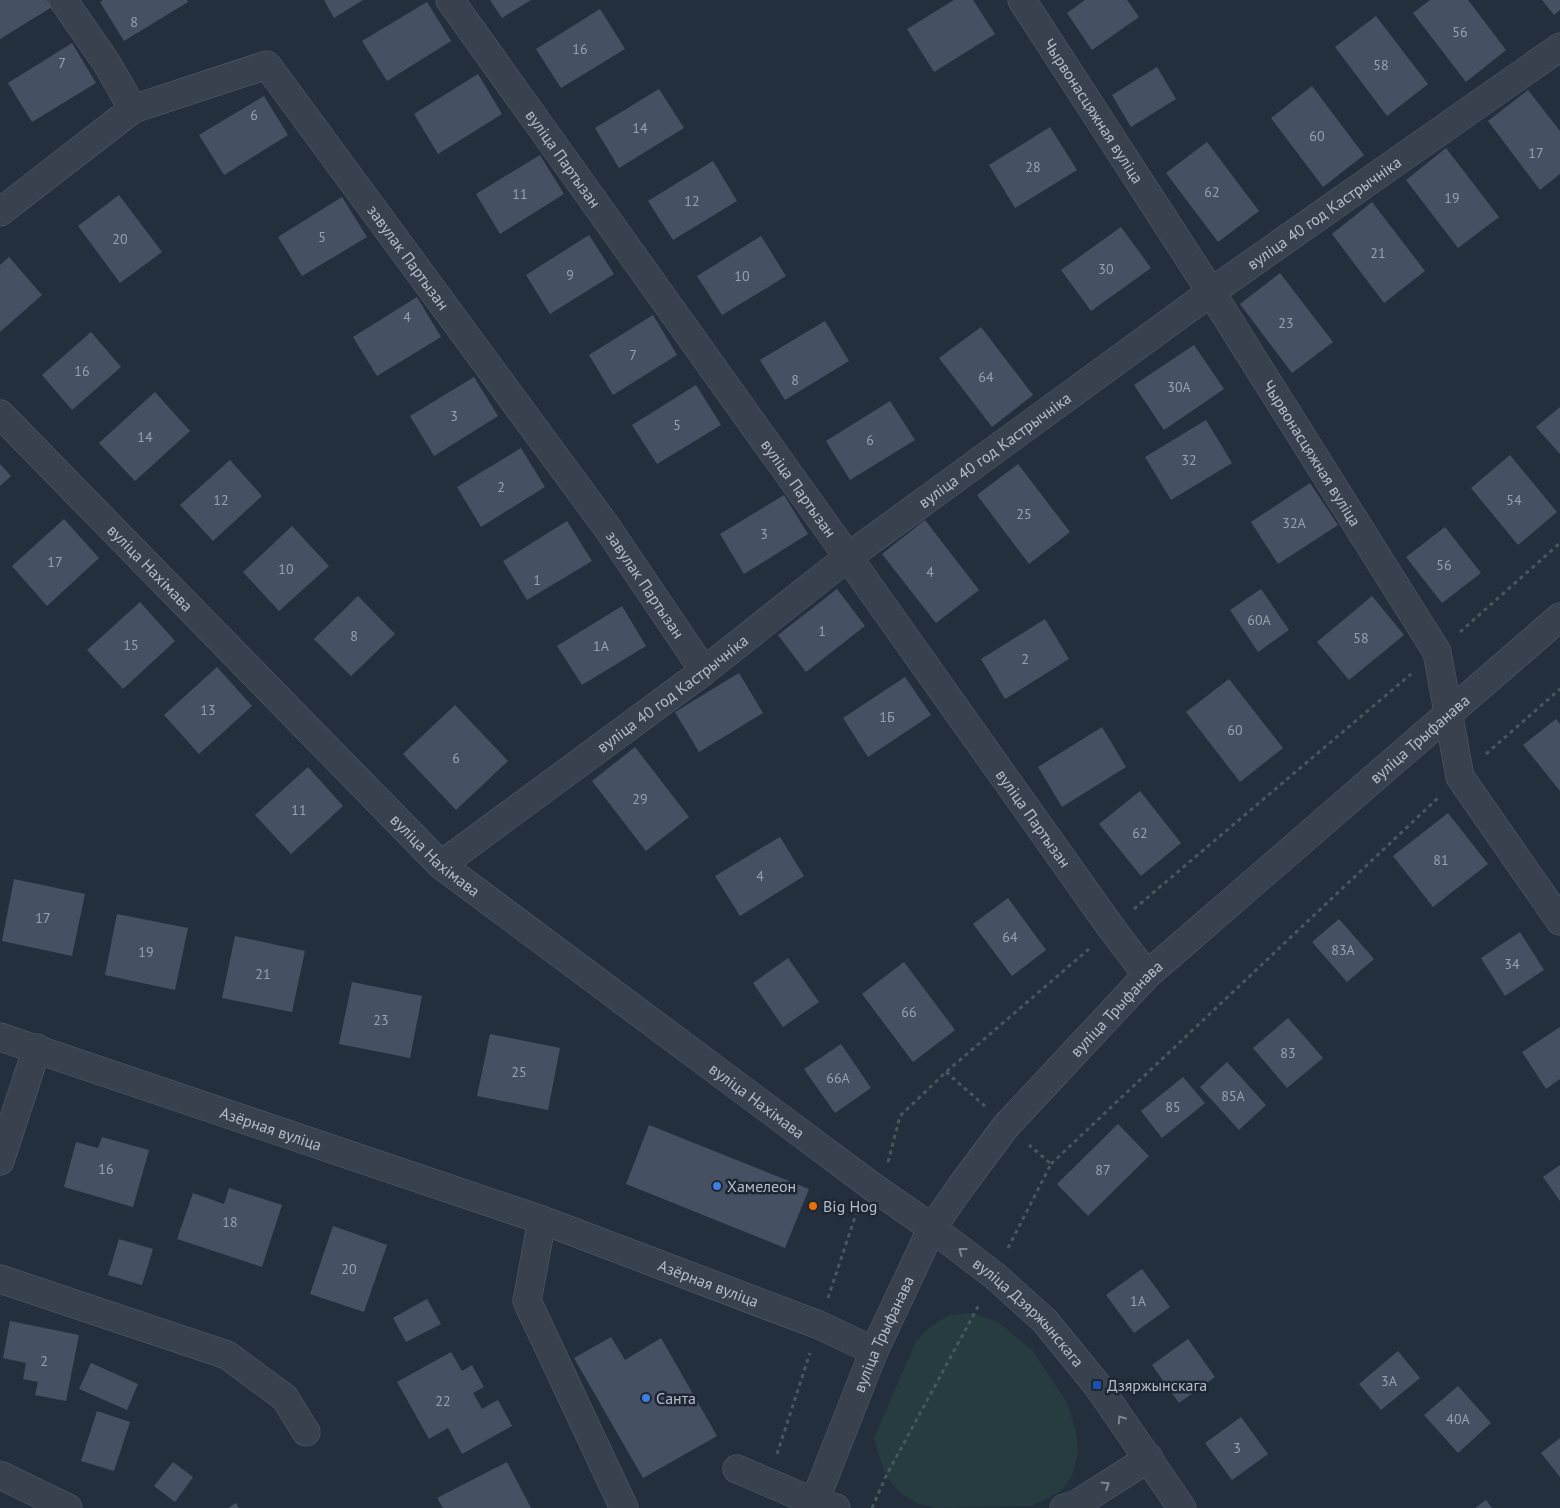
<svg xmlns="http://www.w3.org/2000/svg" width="1560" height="1508" font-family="'PT Sans',sans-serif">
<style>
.green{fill:#263c3f}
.building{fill:#455162}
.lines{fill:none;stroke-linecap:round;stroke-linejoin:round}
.minor-casing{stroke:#565f6c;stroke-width:29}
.path{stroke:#44595c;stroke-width:3;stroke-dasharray:4 4;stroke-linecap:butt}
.minor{stroke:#38414e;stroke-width:28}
.oneway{stroke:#7c8592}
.shop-dot{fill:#3f7fe0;stroke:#1d2633;stroke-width:2}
.food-dot{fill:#e8710a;stroke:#1d2633;stroke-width:2}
.transit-dot{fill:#1a4fb4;stroke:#1d2633;stroke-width:2}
.labels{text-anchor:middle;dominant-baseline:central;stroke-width:5;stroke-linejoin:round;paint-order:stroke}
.number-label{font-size:14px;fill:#98a1af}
.street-label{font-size:16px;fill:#b4bcc9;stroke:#1d2633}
.poi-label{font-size:16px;fill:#b4bcc9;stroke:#1d2633;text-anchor:start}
</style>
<rect width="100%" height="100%" fill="#242f3e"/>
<!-- green -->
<path class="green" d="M 973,1313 L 998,1322 L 1033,1351 L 1067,1403 L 1076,1431 L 1078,1453 L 1073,1474 L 1062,1491 L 1031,1506 L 936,1508 L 917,1503 L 900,1493 L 886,1476 L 879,1455 L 874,1438 L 916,1341 L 931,1326 L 950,1315 Z"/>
<!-- building -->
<g class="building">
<path d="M 0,0 L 47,0 L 52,7 L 0,39 Z"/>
<path d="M 103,0 L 187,0 L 188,2 L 124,41 L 100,2 Z"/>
<path d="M 324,0 L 363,0 L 334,18 Z"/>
<path d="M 490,0 L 531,0 L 502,18 Z"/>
<path d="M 954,0 L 973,0 L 995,34 L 934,72 L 907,29 Z"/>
<path d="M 1085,0 L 1127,0 L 1139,17 L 1092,50 L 1067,13 Z"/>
<path d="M 1430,0 L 1468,0 L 1506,50 L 1466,82 L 1413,13 Z"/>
<path d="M 1542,0 L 1560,0 L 1560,10 L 1554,15 Z"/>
<path d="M 427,2 L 451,41 L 387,81 L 362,41 Z"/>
<path d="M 600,9 L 625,49 L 561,88 L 536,49 Z"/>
<path d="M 1376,16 L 1428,84 L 1387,116 L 1335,47 Z"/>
<path d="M 72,43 L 96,83 L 32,122 L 8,83 Z"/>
<path d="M 1157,67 L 1176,99 L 1131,127 L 1112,95 Z"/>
<path d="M 478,74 L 502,114 L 438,154 L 414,114 Z"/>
<path d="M 1312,86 L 1364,155 L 1323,187 L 1271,118 Z"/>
<path d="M 659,89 L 684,128 L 619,168 L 595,128 Z"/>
<path d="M 1528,90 L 1560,131 L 1560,174 L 1540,190 L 1488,121 Z"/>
<path d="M 264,96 L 288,135 L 224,175 L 199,135 Z"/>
<path d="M 1050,127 L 1077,170 L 1015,208 L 989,165 Z"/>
<path d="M 1207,142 L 1259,211 L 1218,242 L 1166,173 Z"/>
<path d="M 1446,148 L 1499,217 L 1458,248 L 1406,180 Z"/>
<path d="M 540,155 L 564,194 L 500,234 L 476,194 Z"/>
<path d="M 713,161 L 737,201 L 673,240 L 648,201 Z"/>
<path d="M 119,195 L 162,252 L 120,283 L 78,226 Z"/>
<path d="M 342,197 L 367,237 L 302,276 L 278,237 Z"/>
<path d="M 1372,202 L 1425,271 L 1384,303 L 1332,234 Z"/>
<path d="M 1121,227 L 1151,268 L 1091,311 L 1061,270 Z"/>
<path d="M 589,235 L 614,274 L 550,314 L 526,275 Z"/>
<path d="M 761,236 L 786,276 L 722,315 L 697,276 Z"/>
<path d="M 9,257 L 42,295 L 0,332 L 0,265 Z"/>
<path d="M 1280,273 L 1333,342 L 1292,373 L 1240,304 Z"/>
<path d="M 417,297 L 441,337 L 377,376 L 353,337 Z"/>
<path d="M 653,315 L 677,355 L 613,395 L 589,355 Z"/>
<path d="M 825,321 L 849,361 L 785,400 L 760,360 Z"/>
<path d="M 981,327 L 1033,395 L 992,427 L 939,358 Z"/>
<path d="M 91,332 L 121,367 L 72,410 L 42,375 Z"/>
<path d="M 1194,345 L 1224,389 L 1164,430 L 1134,385 Z"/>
<path d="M 474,377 L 498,416 L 434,456 L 410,416 Z"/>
<path d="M 696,385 L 721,425 L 657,464 L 632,425 Z"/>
<path d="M 155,392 L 190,431 L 135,481 L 99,443 Z"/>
<path d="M 890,401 L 915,440 L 850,480 L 826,441 Z"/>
<path d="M 1560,407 L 1560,454 L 1536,427 Z"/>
<path d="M 1206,420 L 1232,463 L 1171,500 L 1145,457 Z"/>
<path d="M 521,448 L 545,487 L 481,527 L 457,487 Z"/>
<path d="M 1510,455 L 1557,512 L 1518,545 L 1471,488 Z"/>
<path d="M 230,460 L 262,496 L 213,541 L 180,505 Z"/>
<path d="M 0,464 L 11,476 L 0,486 Z"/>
<path d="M 1018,464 L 1070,532 L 1029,564 L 977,495 Z"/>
<path d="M 1310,483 L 1338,525 L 1278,564 L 1251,522 Z"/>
<path d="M 784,495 L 808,534 L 744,574 L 720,534 Z"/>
<path d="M 64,519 L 99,558 L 47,606 L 12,566 Z"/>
<path d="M 925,520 L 979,590 L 936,623 L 882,554 Z"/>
<path d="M 567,521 L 592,561 L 527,600 L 503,561 Z"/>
<path d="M 292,526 L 329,566 L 279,611 L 243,572 Z"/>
<path d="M 1445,527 L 1481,573 L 1442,603 L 1406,557 Z"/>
<path d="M 837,589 L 865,626 L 806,672 L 778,635 Z"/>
<path d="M 1261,589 L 1289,630 L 1258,652 L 1230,610 Z"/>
<path d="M 358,596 L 395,634 L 351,676 L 314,639 Z"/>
<path d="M 1372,596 L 1404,635 L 1349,680 L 1317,642 Z"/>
<path d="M 140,602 L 175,641 L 123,689 L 87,650 Z"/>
<path d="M 622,606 L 646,646 L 582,685 L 557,646 Z"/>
<path d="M 1045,619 L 1069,659 L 1005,699 L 981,659 Z"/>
<path d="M 217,667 L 252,706 L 199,754 L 164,715 Z"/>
<path d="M 739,673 L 763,713 L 699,752 L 675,712 Z"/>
<path d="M 905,677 L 931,715 L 868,757 L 843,718 Z"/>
<path d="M 1229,679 L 1283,748 L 1240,782 L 1186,712 Z"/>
<path d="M 455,705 L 508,761 L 456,810 L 403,754 Z"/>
<path d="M 1556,719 L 1560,724 L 1560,791 L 1523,745 Z"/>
<path d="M 1102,727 L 1126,767 L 1062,807 L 1038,767 Z"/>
<path d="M 635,747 L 689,817 L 646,851 L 592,781 Z"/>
<path d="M 308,767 L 343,806 L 291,854 L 255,815 Z"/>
<path d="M 1140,791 L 1181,843 L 1141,876 L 1099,824 Z"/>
<path d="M 1448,813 L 1488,864 L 1433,907 L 1393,856 Z"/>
<path d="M 780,837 L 804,876 L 740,916 L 715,876 Z"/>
<path d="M 14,879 L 85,894 L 72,956 L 2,941 Z"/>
<path d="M 1008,898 L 1046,950 L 1012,976 L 973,924 Z"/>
<path d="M 117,914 L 188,928 L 175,990 L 105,975 Z"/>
<path d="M 1339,919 L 1374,959 L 1347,982 L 1312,942 Z"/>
<path d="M 1520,932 L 1544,970 L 1505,996 L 1481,958 Z"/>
<path d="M 235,936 L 305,951 L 292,1012 L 222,998 Z"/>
<path d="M 788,958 L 819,1002 L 783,1027 L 753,983 Z"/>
<path d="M 904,962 L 955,1030 L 913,1062 L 862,994 Z"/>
<path d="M 352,982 L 422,996 L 410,1058 L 339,1044 Z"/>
<path d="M 1288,1018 L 1323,1058 L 1287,1088 L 1253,1048 Z"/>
<path d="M 1560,1027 L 1560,1079 L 1546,1089 L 1522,1052 Z"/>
<path d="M 490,1034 L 560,1048 L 548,1110 L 477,1096 Z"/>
<path d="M 841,1044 L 871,1088 L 835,1113 L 804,1069 Z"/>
<path d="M 1227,1062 L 1266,1105 L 1239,1130 L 1200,1087 Z"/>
<path d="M 1183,1077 L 1205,1103 L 1162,1138 L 1141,1111 Z"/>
<path d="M 1118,1124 L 1149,1156 L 1088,1216 L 1057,1184 Z"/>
<path d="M 649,1125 L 809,1189 L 785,1248 L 626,1184 Z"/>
<path d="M 102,1137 L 149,1150 L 133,1207 L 64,1187 L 76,1142 L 98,1148 Z"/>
<path d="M 1560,1165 L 1560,1201 L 1543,1177 Z"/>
<path d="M 229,1188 L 282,1205 L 262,1267 L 177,1239 L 193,1193 L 224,1204 Z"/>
<path d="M 333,1226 L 387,1245 L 364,1312 L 310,1294 Z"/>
<path d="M 119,1239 L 153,1249 L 142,1285 L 108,1275 Z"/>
<path d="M 1142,1269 L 1170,1307 L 1134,1333 L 1106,1295 Z"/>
<path d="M 427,1299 L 441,1324 L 406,1342 L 393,1318 Z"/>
<path d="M 10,1321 L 79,1335 L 66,1401 L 35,1395 L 38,1382 L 23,1379 L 26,1363 L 3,1358 Z"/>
<path d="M 611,1337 L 625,1360 L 661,1338 L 717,1436 L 643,1478 L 574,1358 Z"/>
<path d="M 1188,1339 L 1215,1377 L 1179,1403 L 1152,1365 Z"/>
<path d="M 1398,1351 L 1420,1378 L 1381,1410 L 1359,1384 Z"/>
<path d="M 451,1352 L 462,1371 L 472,1365 L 484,1387 L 473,1393 L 482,1409 L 498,1400 L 512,1426 L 462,1454 L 448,1428 L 429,1439 L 397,1382 Z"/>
<path d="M 91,1363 L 138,1384 L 127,1410 L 79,1389 Z"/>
<path d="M 1458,1386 L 1491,1423 L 1458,1453 L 1424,1415 Z"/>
<path d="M 97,1411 L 130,1422 L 114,1471 L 81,1461 Z"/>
<path d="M 1241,1417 L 1268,1454 L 1232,1480 L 1205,1443 Z"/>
<path d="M 1560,1438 L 1560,1477 L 1541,1453 Z"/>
<path d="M 173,1462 L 193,1477 L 175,1502 L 154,1486 Z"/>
<path d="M 507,1462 L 531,1508 L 443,1508 L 437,1498 Z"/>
<path d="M 1486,1500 L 1492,1508 L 1475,1508 Z"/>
<path d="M 236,1503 L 239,1508 L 228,1508 Z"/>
</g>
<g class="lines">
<!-- minor casing -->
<g class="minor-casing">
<g id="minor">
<path d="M 63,0 L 106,62 L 133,109"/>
<path id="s1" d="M 450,0 L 848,557 L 1112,929 L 1147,975"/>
<path id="s2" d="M 1022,0 L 1211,292 L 1437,652 L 1460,777 L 1560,921"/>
<path id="s3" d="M 0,212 L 133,109 L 267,65 L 606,526 L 704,671"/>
<path id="s4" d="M 0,414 L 441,865 L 873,1187 L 932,1228 L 995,1276 L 1045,1321 L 1097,1385 L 1182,1508"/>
<path id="s5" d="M 441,865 L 704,671 L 848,557 L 1211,292 L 1560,47"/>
<path id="s6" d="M 0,1037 L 542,1220 L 819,1325 L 874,1351"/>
<path d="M 0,1161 L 37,1048"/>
<path d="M 542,1220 L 527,1301 L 624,1508"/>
<path d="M 0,1279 L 227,1355 L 285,1398 L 306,1432"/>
<path d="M 737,1469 L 814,1502 L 836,1508"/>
<path d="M 0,1475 L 68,1508"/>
<path id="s7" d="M 812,1508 L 874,1351 L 932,1228 L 962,1185 L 1006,1126 L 1147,975 L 1560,617"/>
<path d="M 1064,1508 L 1077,1504 L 1149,1458"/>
</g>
</g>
<!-- path -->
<g class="path">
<path d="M 1460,632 L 1560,543"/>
<path d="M 1486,754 L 1560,689"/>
<path d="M 1134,909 L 1411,674"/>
<path d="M 946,1072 L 985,1106"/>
<path d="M 888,1162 L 900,1116 L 946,1072 L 1090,948"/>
<path d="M 1051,1164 L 1439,797"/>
<path d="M 1008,1248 L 1051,1164 L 1029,1145"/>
<path d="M 828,1298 L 857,1211"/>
<path d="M 777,1454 L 810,1353"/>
<path d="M 872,1508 L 886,1476 L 980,1303"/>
</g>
<!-- minor -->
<use href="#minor" class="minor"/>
</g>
<!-- one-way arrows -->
<defs><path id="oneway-chevron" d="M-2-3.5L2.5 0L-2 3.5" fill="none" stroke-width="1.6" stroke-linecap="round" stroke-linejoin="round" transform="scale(1.25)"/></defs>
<g class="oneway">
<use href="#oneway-chevron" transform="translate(962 1251) rotate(-143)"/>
<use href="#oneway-chevron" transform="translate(1121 1419) rotate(-125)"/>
<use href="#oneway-chevron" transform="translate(1106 1485) rotate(-32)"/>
</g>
<!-- markers -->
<g class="shop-dot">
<circle cx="717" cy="1186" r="5"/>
<circle cx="646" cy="1398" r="5"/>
</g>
<circle class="food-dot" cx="813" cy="1206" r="5"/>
<rect class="transit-dot" x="1092" y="1380" width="10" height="10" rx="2.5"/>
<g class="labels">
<!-- number labels -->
<g class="number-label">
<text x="134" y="22">8</text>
<text x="1460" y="32">56</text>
<text x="580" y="49">16</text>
<text x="62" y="63">7</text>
<text x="1381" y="65">58</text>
<text x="254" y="115">6</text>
<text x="640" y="128">14</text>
<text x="1317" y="136">60</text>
<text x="1536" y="153">17</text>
<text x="1033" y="167">28</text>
<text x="1212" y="192">62</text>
<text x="520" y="194">11</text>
<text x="1452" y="198">19</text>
<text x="692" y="201">12</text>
<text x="322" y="237">5</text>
<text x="120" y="239">20</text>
<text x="1378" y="253">21</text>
<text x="1106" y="269">30</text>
<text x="570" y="275">9</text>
<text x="742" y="276">10</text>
<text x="407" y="317">4</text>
<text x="1286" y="323">23</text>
<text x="633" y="355">7</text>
<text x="82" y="371">16</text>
<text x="986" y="377">64</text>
<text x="795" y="380">8</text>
<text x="1179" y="387">30А</text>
<text x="454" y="416">3</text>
<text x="677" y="425">5</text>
<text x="145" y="437">14</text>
<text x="870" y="440">6</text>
<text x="1189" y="460">32</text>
<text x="501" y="487">2</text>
<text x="221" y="500">12</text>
<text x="1514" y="500">54</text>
<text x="1024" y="514">25</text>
<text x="1294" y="523">32А</text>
<text x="764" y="534">3</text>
<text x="55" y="562">17</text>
<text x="1444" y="565">56</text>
<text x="286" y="569">10</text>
<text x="930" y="572">4</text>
<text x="537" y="580">1</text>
<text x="1259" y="620">60А</text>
<text x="822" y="631">1</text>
<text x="354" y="636">8</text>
<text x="1361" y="638">58</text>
<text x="131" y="645">15</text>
<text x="601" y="646">1А</text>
<text x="1025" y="659">2</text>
<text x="208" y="710">13</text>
<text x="887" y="717">1Б</text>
<text x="1235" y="730">60</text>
<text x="456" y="758">6</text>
<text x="640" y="799">29</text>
<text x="299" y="810">11</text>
<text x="1140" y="833">62</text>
<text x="1441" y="860">81</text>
<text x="760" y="876">4</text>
<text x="43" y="918">17</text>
<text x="1010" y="937">64</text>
<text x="1343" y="950">83А</text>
<text x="146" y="952">19</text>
<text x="1512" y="964">34</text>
<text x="263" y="974">21</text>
<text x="909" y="1012">66</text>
<text x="381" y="1020">23</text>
<text x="1288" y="1053">83</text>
<text x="519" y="1072">25</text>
<text x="838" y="1078">66А</text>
<text x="1233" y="1096">85А</text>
<text x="1173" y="1107">85</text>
<text x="106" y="1169">16</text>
<text x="1103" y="1170">87</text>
<text x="230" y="1222">18</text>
<text x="349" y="1269">20</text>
<text x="1138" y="1301">1А</text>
<text x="44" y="1361">2</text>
<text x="1389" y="1381">3А</text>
<text x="443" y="1401">22</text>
<text x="1458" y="1419">40А</text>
<text x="1237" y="1448">3</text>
</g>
<!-- street labels -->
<g class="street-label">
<text stroke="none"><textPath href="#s2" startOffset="132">Чырвонасцяжная вуліца</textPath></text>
<text stroke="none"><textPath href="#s1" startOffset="195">вуліца Партызан</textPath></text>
<text stroke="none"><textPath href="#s5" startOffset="1098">вуліца 40 год Кастрычніка</textPath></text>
<text stroke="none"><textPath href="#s3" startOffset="548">завулак Партызан</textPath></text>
<text stroke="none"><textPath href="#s5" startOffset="692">вуліца 40 год Кастрычніка</textPath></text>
<text stroke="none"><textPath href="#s2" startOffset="538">Чырвонасцяжная вуліца</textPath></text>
<text stroke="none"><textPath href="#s1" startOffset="600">вуліца Партызан</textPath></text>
<text stroke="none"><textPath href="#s4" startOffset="215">вуліца Нахімава</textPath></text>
<text stroke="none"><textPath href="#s3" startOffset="952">завулак Партызан</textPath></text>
<text stroke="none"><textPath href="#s5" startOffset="288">вуліца 40 год Кастрычніка</textPath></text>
<text stroke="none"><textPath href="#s7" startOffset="998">вуліца Трыфанава</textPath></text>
<text stroke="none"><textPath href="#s1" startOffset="1005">вуліца Партызан</textPath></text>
<text stroke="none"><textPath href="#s4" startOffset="620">вуліца Нахімава</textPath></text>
<text stroke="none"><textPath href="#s7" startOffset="592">вуліца Трыфанава</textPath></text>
<text stroke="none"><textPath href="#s4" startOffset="1025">вуліца Нахімава</textPath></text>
<text stroke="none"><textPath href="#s6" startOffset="286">Азёрная вуліца</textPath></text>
<text stroke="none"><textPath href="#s6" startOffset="750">Азёрная вуліца</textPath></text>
<text stroke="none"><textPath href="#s4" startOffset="1370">вуліца Дзяржынскага</textPath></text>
<text stroke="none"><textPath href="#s7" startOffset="188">вуліца Трыфанава</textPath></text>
</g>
<!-- poi labels -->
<g class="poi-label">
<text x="727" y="1186">Хамелеон</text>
<text x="823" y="1206">Big Hog</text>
<text x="1107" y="1385">Дзяржынскага</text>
<text x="656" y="1398">Санта</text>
</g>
</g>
</svg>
